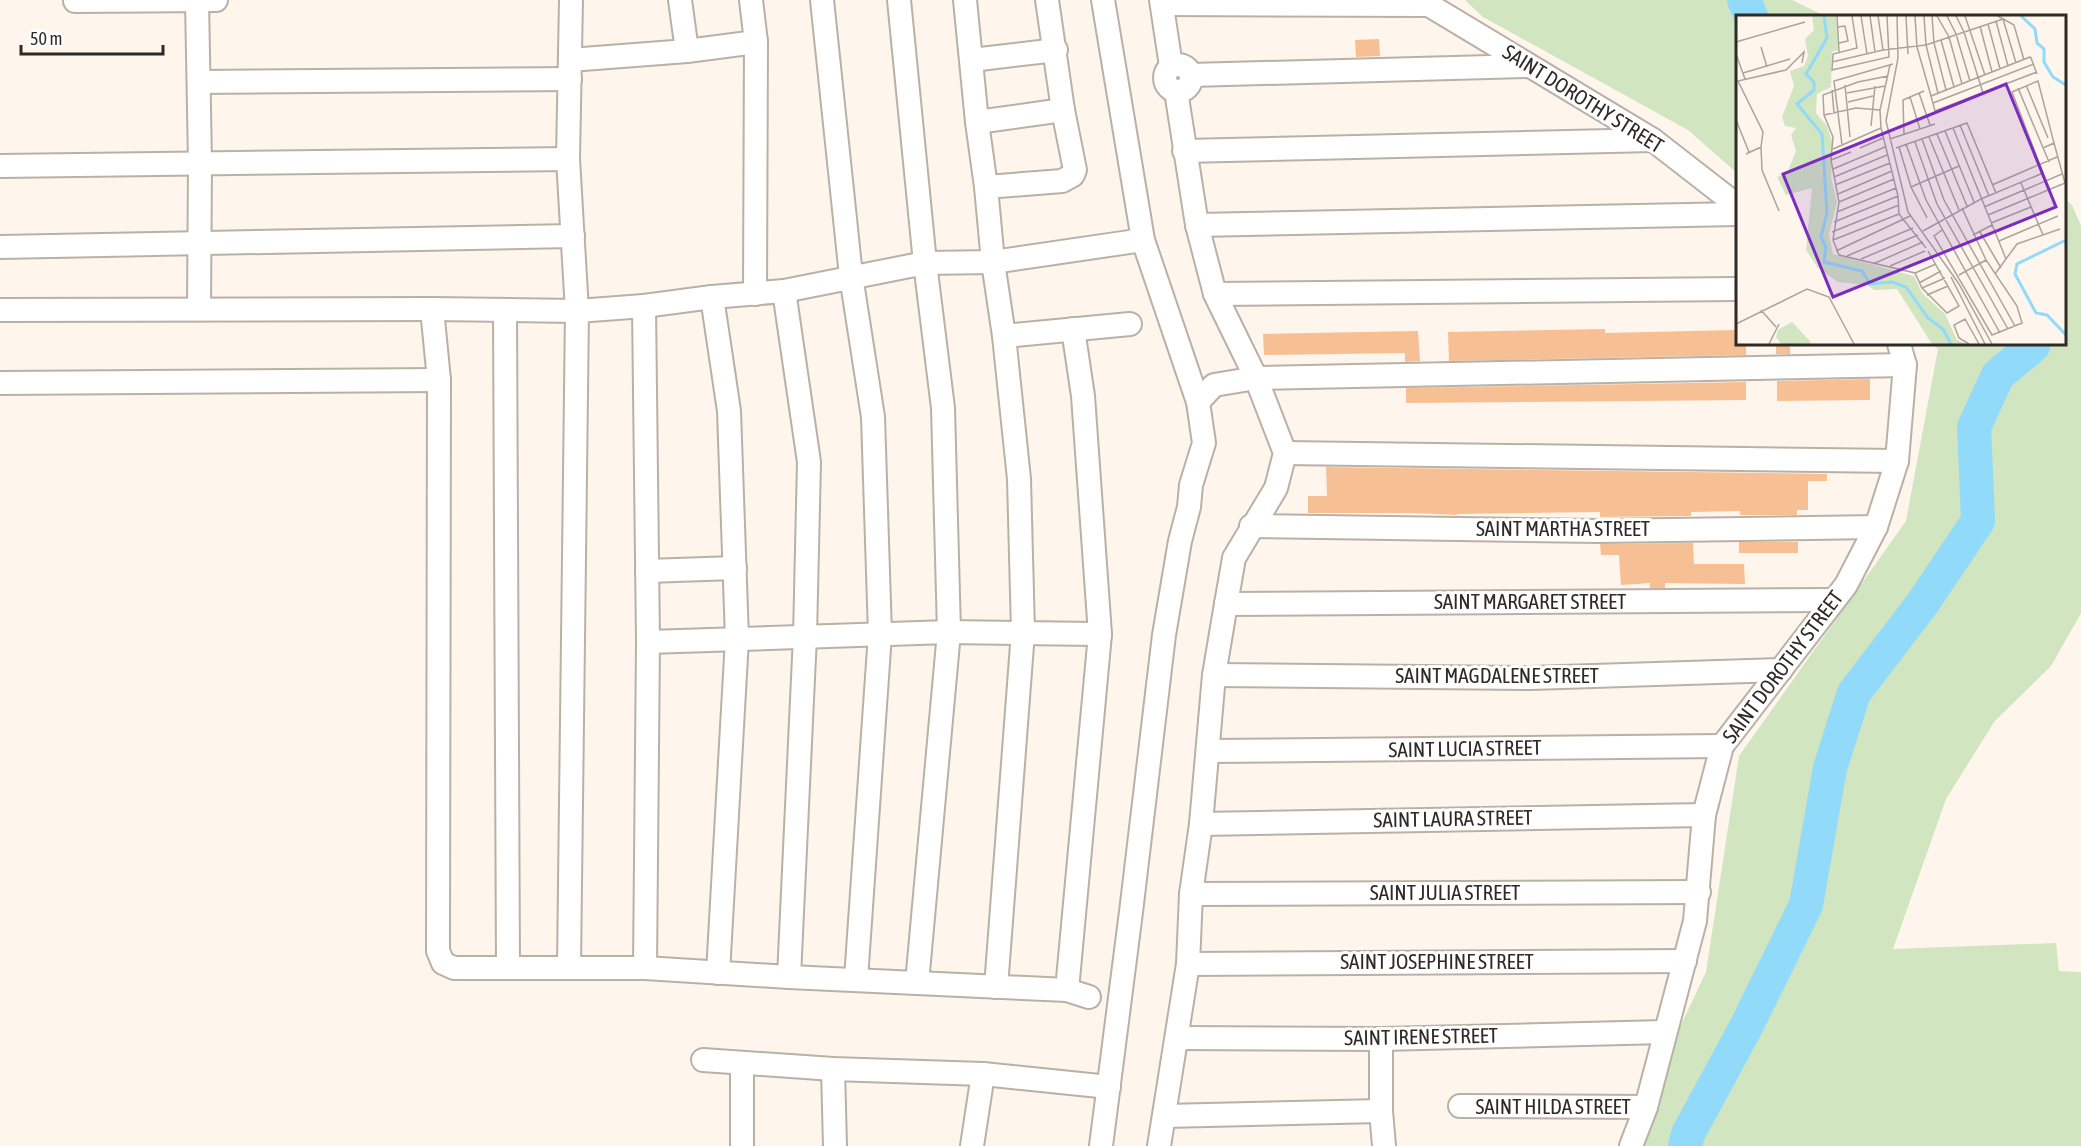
<svg xmlns="http://www.w3.org/2000/svg" width="2081" height="1146" font-family="'Asap Condensed',sans-serif">
	<rect width="100%" height="100%" fill="#fef5ec"/>
	<g fill="#d0e5c0">
		<path d="M1465,0H1792L1825,16H1738L1737,173L1688,130L1483,17Z"/>
		<path d="M2065,199L2072,205L2081,226V613L2051,666L1994,722L1946,799L1893,949L2056,943L2059,971L2081,972V1146H1624L1706,972L1739,756L1906,521L1938,349L1932,344H2064Z"/>
	</g>
	<g fill="none" stroke-linecap="round" stroke-linejoin="round">
		<g stroke="#91dafa" stroke-width="34">
			<path d="M1744,0L1751,16"/>
			<path d="M1685,1146L1688,1134L1747,1025L1806,905L1830,768L1854,693L1922,604L1978,521L1974,427L1998,375L2033,346V344"/>
		</g>
	</g>
	<g fill="#f6c094">
		<path d="M1379,39L1380,56L1356,57L1355,40Z"/>
		<path d="M1605,329V333L1737,330V344H1746V355L1449,361L1448,332Z"/>
		<path d="M1418,331L1420,361L1405,362V353L1264,355L1263,334Z"/>
		<rect x="1776" y="344" width="14" height="10"/>
		<path d="M1870,379V400L1777,401V381Z"/>
		<path d="M1746,382V400L1406,403V388Z"/>
		<path d="M1326,467L1827,474V481H1808V510H1797V515H1740V511L1691,512V516L1600,517V512L1457,514V515L1412,513H1308V496H1327Z"/>
		<rect x="1739" y="542" width="59" height="11"/>
		<path d="M1693,543L1694,564H1744L1745,584L1665,583V588H1650V583L1621,585L1619,555H1601L1600,544Z"/>
	</g>
	<g fill="none" stroke-linecap="round" stroke-linejoin="round">
		<g stroke="#bbb0a6" stroke-width="26">
			<g id="minor">
				<path d="M197,0L200,163L199,308"/>
				<path d="M680,0L687,51"/>
				<path d="M751,0L756,42L755,294"/>
				<path d="M822,0L851,276L873,417L880,634L856,979"/>
				<path d="M899,0L925,263L943,408L949,632L917,983"/>
				<path d="M965,0L977,122L986,187L993,262L1004,336L1019,479L1023,632L996,987"/>
				<path d="M1161,0L1171,66"/>
				<path d="M1424,0L1429,5L1653,140L1738,206"/>
				<path d="M75,1L216,0"/>
				<path d="M1162,4L1429,5"/>
				<path d="M570,60L687,51L756,42"/>
				<path d="M972,60L1056,50"/>
				<circle cx="1178" cy="78" r="13"/>
				<path d="M1191,75L1529,66"/>
				<path d="M199,82L570,79"/>
				<path d="M977,122L1063,110"/>
				<path d="M1184,151L1653,140"/>
				<path d="M0,166L568,159"/>
				<path d="M986,187L1062,181L1073,175L1075,170L1063,110L1047,0"/>
				<path d="M1197,225L1738,214"/>
				<path d="M0,247L573,236"/>
				<path d="M784,291L809,462L805,636L789,977"/>
				<path d="M1215,294L1738,289"/>
				<path d="M712,297L729,411L737,639L718,973"/>
				<path d="M644,306L648,642L645,968"/>
				<path d="M432,309L439,380L438,951L443,963L454,968H645L789,977L1067,990L1089,997"/>
				<path d="M0,310L432,309L577,311L644,306L712,297L784,291L925,263L993,262L1143,240"/>
				<path d="M505,310L508,968"/>
				<path d="M1004,336L1130,324"/>
				<path d="M0,383L439,380"/>
				<path d="M1198,402L1214,385L1256,378L1905,365"/>
				<path d="M1285,453L1897,461"/>
				<path d="M1251,526L1598,531L1876,527"/>
				<path d="M647,571L735,568"/>
				<path d="M1226,604L1834,600"/>
				<path d="M648,642L949,632L1100,634"/>
				<path d="M1214,675L1531,678L1781,670"/>
				<path d="M1208,751L1722,746"/>
				<path d="M1201,824L1704,815"/>
				<path d="M1191,894L1699,892"/>
				<path d="M1188,964L1685,961"/>
				<path d="M569,967L577,311L568,159L571,0"/>
				<path d="M1067,990L1100,634L1083,396L1073,329"/>
				<path d="M1177,1038L1381,1039L1665,1032"/>
				<path d="M1381,1039V1111L1384,1146"/>
				<path d="M703,1060L833,1069L983,1074L1109,1087"/>
				<path d="M833,1069L835,1146"/>
				<path d="M1460,1106L1646,1107"/>
				<path d="M1165,1116L1381,1111"/>
				<path d="M742,1146V1063"/>
				<path d="M972,1146L983,1074"/>
				<path d="M1101,1146L1131,912L1164,635L1180,541L1189,507L1191,485L1204,443L1198,402L1143,240L1103,0"/>
				<path d="M1159,1146L1188,964L1191,894L1201,824L1214,675L1226,604L1234,558L1276,488L1285,453L1256,378L1215,294L1197,225L1176,91"/>
				<path d="M1631,1146L1646,1107L1695,921L1704,815L1722,746L1846,585L1876,527L1897,461L1905,365L1899,344"/>
			</g>
		</g>
		<use href="#minor" stroke="#fff" stroke-width="22"/>
	</g>
	<g text-anchor="middle" stroke-width="6" stroke-linejoin="round" paint-order="stroke">
		<g font-size="21" fill="#2e2a26" stroke="#fff">
			<text transform="translate(1583 99) rotate(32)" y="7">SAINT DOROTHY STREET</text>
			<text x="1563" y="536">SAINT MARTHA STREET</text>
			<text x="1530" y="609">SAINT MARGARET STREET</text>
			<text transform="translate(1783 667) rotate(-53)" y="7">SAINT DOROTHY STREET</text>
			<text x="1497" y="683">SAINT MAGDALENE STREET</text>
			<text transform="translate(1465 749) rotate(-1)" y="7">SAINT LUCIA STREET</text>
			<text transform="translate(1453 819) rotate(-1)" y="7">SAINT LAURA STREET</text>
			<text x="1445" y="900">SAINT JULIA STREET</text>
			<text x="1437" y="969">SAINT JOSEPHINE STREET</text>
			<text transform="translate(1421 1037) rotate(-1)" y="7">SAINT IRENE STREET</text>
			<text x="1553" y="1114">SAINT HILDA STREET</text>
		</g>
	</g>
	<g transform="translate(1736 15)">
		<rect width="330" height="330" fill="#fef5ec"/>
		<path d="M76,1H100L102,35L96,37L95,72L81,79L80,98L91,111L97,129L95,162L101,187L93,219L97,239L178,261L186,278L209,299L221,325L230,329H196L161,274L138,275L131,270L102,267L82,253L70,235L76,173L50,180L41,162L51,158L60,136L55,120L60,113L49,111L46,102L58,71L54,56L68,51L72,41L69,24L78,15ZM56,307L74,326L75,329H45L40,322L42,315Z" fill="#d0e5c0"/>
		<path fill="none" stroke="#91dafa" stroke-width="3" d="M88,1L91,23L70,59L78,67V75L61,89L86,119L91,198L85,222L90,232L88,247L126,256L134,269L156,267L170,272L192,303L207,314L215,329M285,1L299,14L301,28L308,34V47L317,62L330,70M330,225L281,249L279,259L300,298L311,300L330,320"/>
		<path fill="none" stroke="#aba49d" stroke-width="1.5" d="M101,1L103,37M116,1L121,33L97,39L96,55L153,42L151,1M125,1L131,39M134,1L139,37M142,1L147,35M161,1L162,43L150,106L172,197L223,269L256,329M170,1L172,39M179,1L181,32L195,81M188,1L190,30L202,78M196,1L198,28L210,75M201,1L213,22L226,69M211,1L220,19L234,66M220,1L228,17L247,78M229,1L249,60M262,1L278,10L288,45M260,6L272,51M252,9L264,54M244,11L256,57M102,12L109,11L112,26L103,28M205,25L218,72M0,27L69,7M25,32L31,52M0,39L9,64M96,47L147,35L190,30L267,4L280,48M154,50L144,95L145,113L162,181L163,199L190,233M301,57L199,96L195,81L294,42L295,43L301,59M7,58L54,44M152,61L122,67L87,80L88,100L97,122L95,145L103,187L97,225L103,240L179,258L186,273L211,298L223,291L192,236M109,70L114,122M290,70L312,123M282,73L313,147M96,75L98,98M111,78L149,71M183,78L194,110M174,82L184,114M112,87L137,81M197,88L298,49M88,100L120,93L144,95M0,105L13,137M224,110L253,181M135,111L139,71M217,113L270,244M209,116L238,187M201,119L231,191M168,120L167,85L188,76M193,122L223,195M154,124L199,109M186,124L208,185L279,311M179,127L201,189L272,314M170,129L190,185L264,318M106,130L98,66L157,49M25,132L27,117L2,66L50,55L68,37L66,48M163,132L175,172L191,203M124,133L147,123M160,133L231,108L260,178M97,134L145,113M10,139L25,132L26,155L43,196M95,145L115,137M97,154L149,132M98,162L151,140M285,168L307,220M99,170L154,148M256,170L321,142M175,172L223,151M102,179L156,156M103,187L158,164M248,192L326,159M101,197L160,173M252,200L329,168L318,128M98,207L162,181M255,208L295,192M206,215L198,221L256,320L286,308L281,291L250,245L226,193M187,216L245,184L307,158L276,77L302,66L318,128L307,133M96,217L163,190M244,217L265,253M259,217L312,195M237,220L256,210M97,225L163,199M263,226L322,201M100,236L174,201M111,241L177,213M125,244L182,220M137,249L187,227M154,251L189,236M167,253L195,242M179,258L200,249M259,259L281,229L324,214M223,260L250,245M215,262L249,329M183,268L205,256M186,273L209,263M191,280L212,271M25,295L40,312M0,309L71,274L93,282L118,329M33,329L43,309M233,329L223,323L218,310L229,304L243,329"/>
		<path fill="#7b2cbf" fill-opacity="0.15" stroke="#7b2cbf" stroke-width="3" d="M270,69L320,192L97,282L47,159Z"/>
		<rect width="330" height="330" fill="none" stroke="#2e2a26" stroke-width="3"/>
	</g>
	<path d="M21 45v9h142v-9" fill="none" stroke="#2e2a26" stroke-width="3"/>
	<text x="30" y="45" font-size="18" fill="#2e2a26" stroke="#ffffff" stroke-width="4.5" paint-order="stroke">50 m</text>
</svg>
